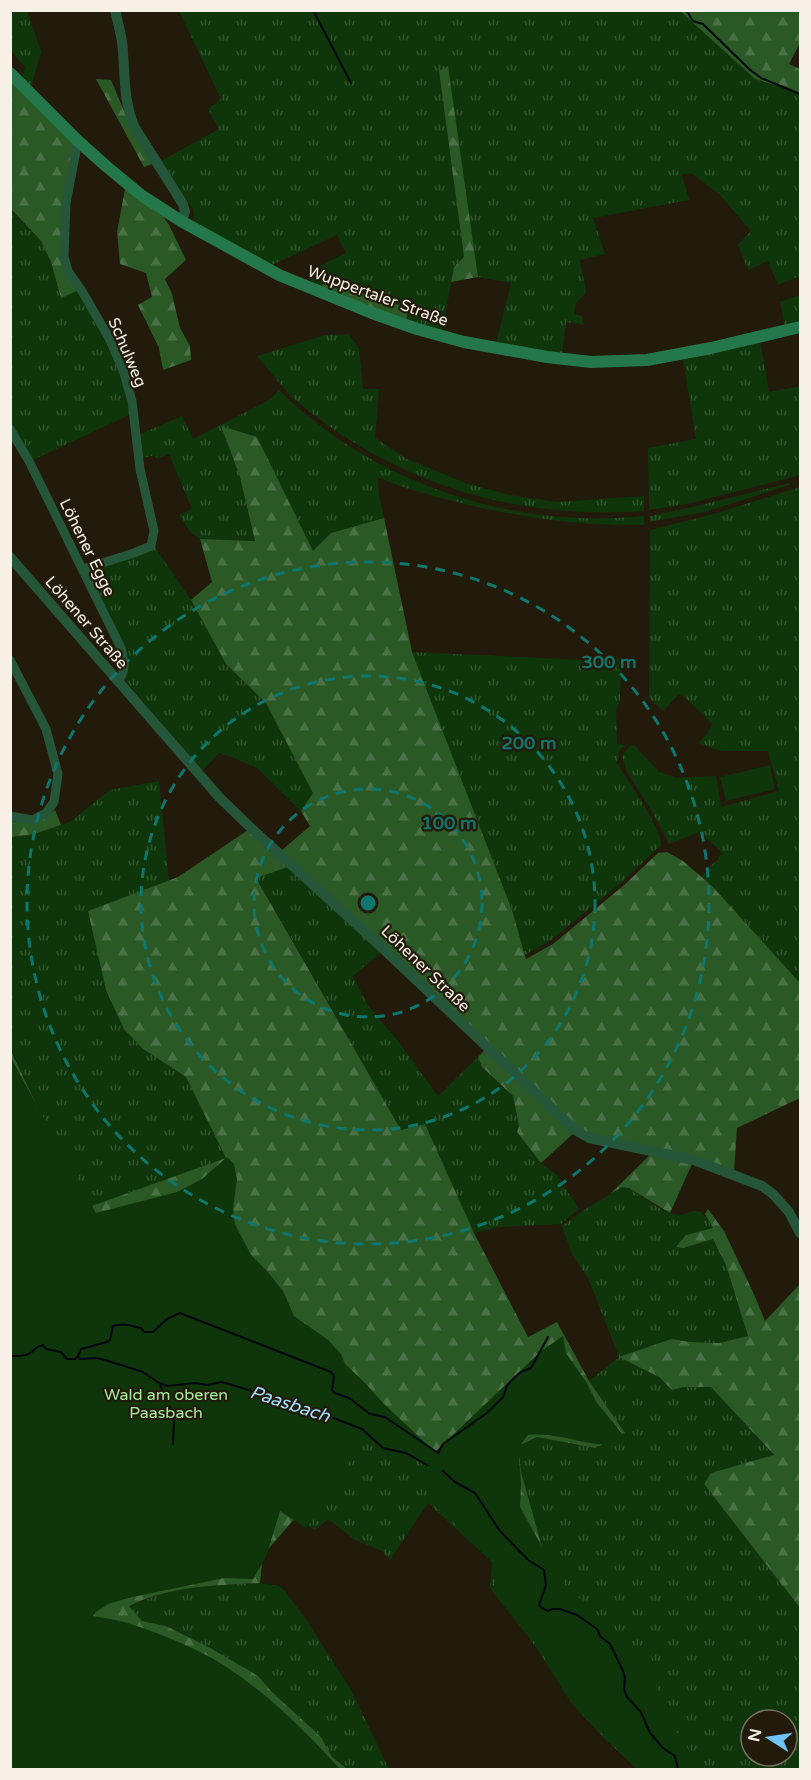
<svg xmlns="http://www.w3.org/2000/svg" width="811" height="1780" font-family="'Varela Round',sans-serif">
	<defs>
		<pattern id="grass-tufts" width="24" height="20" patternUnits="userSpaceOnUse" patternTransform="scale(1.5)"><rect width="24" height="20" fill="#0e360a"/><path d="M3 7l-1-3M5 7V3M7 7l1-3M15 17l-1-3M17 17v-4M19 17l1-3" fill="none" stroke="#32532e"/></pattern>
		<pattern id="forest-firs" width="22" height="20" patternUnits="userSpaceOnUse" patternTransform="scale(1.5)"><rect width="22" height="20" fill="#2a5925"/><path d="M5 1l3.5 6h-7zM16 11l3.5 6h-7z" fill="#4a7145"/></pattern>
	</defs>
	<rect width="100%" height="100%" fill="#221a0b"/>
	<g fill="url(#grass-tufts)" fill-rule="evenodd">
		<path d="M10,11H27L41,51L31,88L22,79L25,67L11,51Z"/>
		<path d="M179,11H680L755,79L800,93V276L778,285L768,261L748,270L738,245L751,231L719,194L691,173L682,175L689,200L593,218L605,254L580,260L586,293L576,303L574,314L582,316L584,325L566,322L562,354L496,343L511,283L478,277L447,67L439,71L464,257L454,267L442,332L406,320L390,300L324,283L320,289L310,285L316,268L346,253L337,235L274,264L271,267L194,222L193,209L161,161L219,129L208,109L221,99Z"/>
		<path d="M10,209L41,241L51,262L61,297L79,290L121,371L131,414L31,461L11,424Z"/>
		<path d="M800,295V323L785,326L780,302Z"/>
		<path d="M348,334L359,348L363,389H379L375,438L407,459L465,483L510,495L557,502L644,496V511C517,520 399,485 300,404C284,391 271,372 257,356L325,335Z"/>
		<path d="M760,340L769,392L800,386V475L687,504L649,510L648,448L696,439L683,359Z"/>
		<path d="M278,389C372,483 512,530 644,516V525C581,526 523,518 461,503C433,496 405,489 378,477L379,496L384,518L331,533L313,552L257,438L221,426L240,477L255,541L200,539L191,533L179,515L192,509L169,454L157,459L155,455L140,459L138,435L182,416L193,439L267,401L276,394Z"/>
		<path d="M789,483V485L705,512L649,522L650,516L697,506Z"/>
		<path d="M800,487V983L712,886L701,877L723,853L699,832L669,844L654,815L626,770L622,755L631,745L635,746L659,772L677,778L716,776L721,807L779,791L768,751H722L698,743L707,734L712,724L688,700L679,694L663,711L649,698L650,530L714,514Z"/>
		<path d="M154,546L191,600L227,665L266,703L314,793L301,811L257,768L234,758L219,753L202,771L125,680L126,673L86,570Z"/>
		<path d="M412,652L583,660L621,658L620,701L616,710L617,744L625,745L619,751L617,763C627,780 662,828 661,845L622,882L550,941L525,955L512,910Z"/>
		<path d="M159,781L169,881L88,912L143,1049L186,1077L227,1158L86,1209L11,1049L10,837L34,834L70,822L110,790Z"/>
		<path d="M288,867L382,952L353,976L367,1004L398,1041L438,1096L478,1057L482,1068L513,1096L519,1126L517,1132L541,1163L557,1175L579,1209L561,1224L499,1227L474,1233L425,1124L401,1130L256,877Z"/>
		<path d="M622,1187L629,1188C641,1196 657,1208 670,1213C694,1221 693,1195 713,1228L686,1235L683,1248L713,1239L726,1265L749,1336L719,1343L690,1342L671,1339L620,1357L659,1377L672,1390L684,1387L711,1386L774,1456L711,1473L704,1484L800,1608V1769H637L605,1739L572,1704L536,1647L490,1588L492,1562L428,1503L390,1560L382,1551L355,1540L328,1519L315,1530L296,1517L86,1348L521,1472L518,1446L537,1437L595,1448L625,1433L589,1381L619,1357L588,1278L572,1254L562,1226L584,1210ZM751,1720H787V1756H751Z"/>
		<path d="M260,1583L279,1586L284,1590L305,1618L351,1690L389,1769H347L332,1757L321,1737L272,1692L258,1676L166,1626L142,1621L129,1606L172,1590L205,1586Z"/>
	</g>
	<g fill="url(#forest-firs)">
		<path d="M680,11H800V43L789,64L800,69V93L755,79Z"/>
		<path d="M448,66L478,277L451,282L454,267L464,257L439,71Z"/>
		<path d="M10,78L75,146L62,258L79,290L61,298L51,262L41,241L11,209Z"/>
		<path d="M96,79L111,80L127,118L155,163L144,167Z"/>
		<path d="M125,189L161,213L169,225L186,260L165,279L172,294L180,328L190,346L191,360L163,370L159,348L138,305L152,297L146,273L120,264L117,232Z"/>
		<path d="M324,282L390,300L408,311L406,320L320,289Z"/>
		<path d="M221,426L257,437L313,551L331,533L384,518L412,652L512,910L526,959L553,944L623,886L658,853L667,852L683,861L712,886L800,983V1098L737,1128L734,1172L592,1136L577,1128L282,850L310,826L301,811L313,793L266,703L226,664L191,600L212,582L200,539L255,541L240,477Z"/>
		<path d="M55,810L61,825L34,834L11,837V821C35,824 35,825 55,810Z"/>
		<path d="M248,830L288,867L256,878L401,1130L425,1124L474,1233L528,1337L557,1322L589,1381L625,1433L595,1448L537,1437L518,1446L521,1472L547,1565L455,1482L325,1370L296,1517L263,1555L260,1583C215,1585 170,1586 129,1606L142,1621L166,1626L212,1649L258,1676L272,1692L321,1737L332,1757L347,1769H11L10,1049L86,1208L226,1158L186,1077L143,1049L124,1029L106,990L88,911L178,877Z"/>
		<path d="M485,1050L574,1133L541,1163L517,1132L519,1126L513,1096L482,1067L478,1057Z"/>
		<path d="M652,1153L692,1164L670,1213L629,1188L622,1187L610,1194Z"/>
		<path d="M708,1209L724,1231L753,1292L765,1321L800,1284V1608L704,1484L711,1473L774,1455L711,1387H684L672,1390L659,1377L619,1357L671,1339L690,1342L719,1343L748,1336L726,1265L713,1239L683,1248L676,1247L686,1235L713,1228L705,1214Z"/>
	</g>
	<g fill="#0e360a">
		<path d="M770,765L775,789L726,801L720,777Z"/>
		<path d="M11,1058L96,1213L177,1192L202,1179L227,1157L234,1164L237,1179L233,1209L235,1224L251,1255L266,1270L283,1291L294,1316L328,1340L341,1354L345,1364L365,1383L385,1405L435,1452L540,1352L563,1336L566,1353L586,1382L597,1403L624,1436L611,1445C582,1445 558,1432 528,1435L521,1444L519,1458L521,1483L520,1507L551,1563L569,1591L582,1600L589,1611L603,1627L625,1640L631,1646L633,1652L651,1655C653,1667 654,1680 658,1692C665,1718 687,1749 704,1769H637L577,1709L562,1689L541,1650L499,1598L494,1590L496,1570L492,1562L460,1528L428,1500L433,1466L422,1464L405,1453L381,1447L363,1431C350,1465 331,1500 306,1528L280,1511L266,1557L253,1579L224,1578L128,1598L108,1604L96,1612L93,1616C103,1618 113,1619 124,1622C157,1632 200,1649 228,1668C270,1696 306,1732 340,1769H11Z"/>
	</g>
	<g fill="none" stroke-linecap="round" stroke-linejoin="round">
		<g stroke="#00060f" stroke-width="2">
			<path d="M313,10L351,83"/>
			<path d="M686,10L693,21L703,24L749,69L761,78L800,94"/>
			<path d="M10,1356C17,1356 25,1357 30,1353C36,1349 36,1346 43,1345L46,1349L61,1352L67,1359H75L78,1356L80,1359L95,1358L102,1359L143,1372L159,1383L168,1386L195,1383L207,1385L222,1382L305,1407L362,1429L383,1448L406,1453L427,1465"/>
			<path d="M78,1356L81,1349L107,1342L110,1340L113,1326C124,1323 131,1326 141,1328L144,1332H153L167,1319L180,1313L331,1372L334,1376L332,1390L335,1393L349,1398L370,1414L385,1417L438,1453L443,1444L487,1413L503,1397L507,1386L512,1380L521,1372L531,1368L548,1337"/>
			<path d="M160,1385L168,1401"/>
			<path d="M170,1407L174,1420L173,1444"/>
			<path d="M443,1471L455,1482L475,1493L500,1531L528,1560L544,1570L546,1585L539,1605L542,1608L548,1611L552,1609H560L577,1615L597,1629L600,1636L610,1644L623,1671L625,1678L624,1689L627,1697L641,1712L650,1733L663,1748L675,1756L678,1770"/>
		</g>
		<g stroke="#26563a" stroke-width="9">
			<path d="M78,141L66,203L64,257L68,271L82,291L109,338L123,370L132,401L140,469L154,531L151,546L134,553L83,569"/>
			<path d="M10,429L30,463L121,648C124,661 127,670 118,681"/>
			<path d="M10,660L46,729L58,774L54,802L46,813L33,820L10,816"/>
		</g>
		<g stroke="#26563a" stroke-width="10">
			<path d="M115,10C118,24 123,39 123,53C125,79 124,104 135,128L183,204L185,212L181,221"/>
			<path d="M10,557L219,797L252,829L376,942L575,1130L589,1138L694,1160L762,1186L773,1194L789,1212L800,1233"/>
		</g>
		<path stroke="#23774a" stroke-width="12" d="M10,73L78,141L106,166L141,195L181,221L279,275L372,313L417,329L464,342L547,357L591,362L647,360L711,348L800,327"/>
	</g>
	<g fill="none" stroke="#0f766e" stroke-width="3" stroke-dasharray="10 8">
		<circle cx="368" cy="903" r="114"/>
		<circle cx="368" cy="903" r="227"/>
		<circle cx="368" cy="903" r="341"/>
	</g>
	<g text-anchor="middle" stroke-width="4.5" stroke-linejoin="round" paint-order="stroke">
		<g font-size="16" fill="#f6f0e6" stroke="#221a0b">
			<text transform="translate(378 295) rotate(20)" y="6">Wuppertaler Straße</text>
			<text transform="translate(128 352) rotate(67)" y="6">Schulweg</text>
			<text transform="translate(88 547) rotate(64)" y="6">Löhener Egge</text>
			<text transform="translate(87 622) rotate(49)" y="6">Löhener Straße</text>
			<text transform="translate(426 968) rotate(44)" y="6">Löhener Straße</text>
		</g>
		<g font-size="16" fill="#a6eb9d" stroke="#221a0b">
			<text x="166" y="1400">Wald am oberen<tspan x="166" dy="18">Paasbach</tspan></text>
		</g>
		<g font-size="18" font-style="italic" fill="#a1dffe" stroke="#221a0b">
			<text transform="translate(290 1404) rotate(18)" y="6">Paasbach</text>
		</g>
	</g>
	<circle cx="368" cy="903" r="9" fill="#0f766e" stroke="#221a0b" stroke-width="3"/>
	<g font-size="18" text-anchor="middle" font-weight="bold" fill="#0f766e" stroke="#221a0b" stroke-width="4.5" stroke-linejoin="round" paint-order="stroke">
		<text x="609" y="668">300 m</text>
		<text x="529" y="749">200 m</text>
		<text x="449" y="829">100 m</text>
	</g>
	<rect width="811" height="1780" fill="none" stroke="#f6f0e6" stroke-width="24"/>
	<g transform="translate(769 1738) rotate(282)"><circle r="28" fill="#221a0b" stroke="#777063" stroke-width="1.5"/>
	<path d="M0-4.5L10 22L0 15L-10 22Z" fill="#6fc2f4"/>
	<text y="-9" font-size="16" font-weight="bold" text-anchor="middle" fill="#f6f0e6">N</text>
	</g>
</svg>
